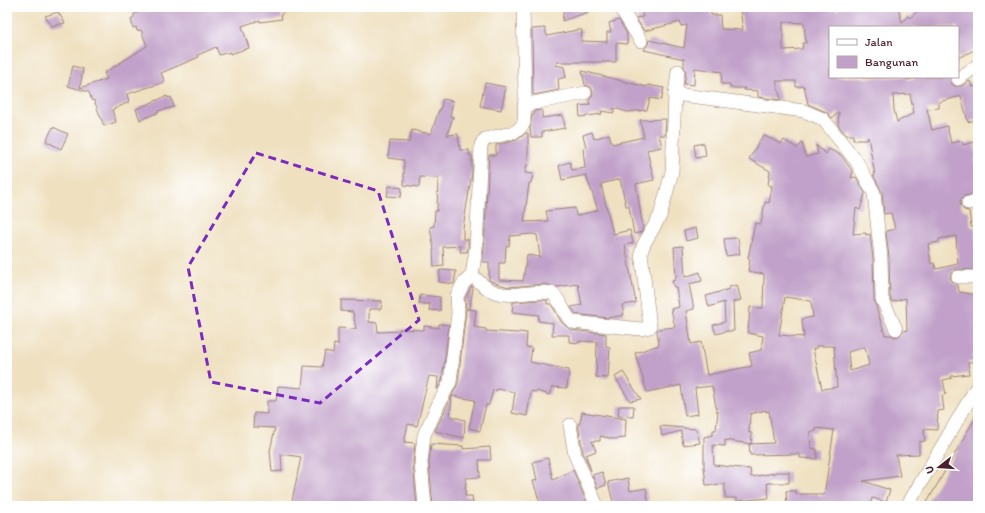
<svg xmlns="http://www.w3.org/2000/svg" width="985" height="513" font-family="Itim,sans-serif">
	<rect width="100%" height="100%" fill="#fff"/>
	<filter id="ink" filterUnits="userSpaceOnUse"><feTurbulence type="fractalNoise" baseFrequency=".025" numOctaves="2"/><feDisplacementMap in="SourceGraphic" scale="8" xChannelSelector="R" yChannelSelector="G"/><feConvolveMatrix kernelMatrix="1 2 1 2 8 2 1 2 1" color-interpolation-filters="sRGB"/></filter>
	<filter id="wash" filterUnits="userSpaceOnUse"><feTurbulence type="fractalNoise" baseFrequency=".012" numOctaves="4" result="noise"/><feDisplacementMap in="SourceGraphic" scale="16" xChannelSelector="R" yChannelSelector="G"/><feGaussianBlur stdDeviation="0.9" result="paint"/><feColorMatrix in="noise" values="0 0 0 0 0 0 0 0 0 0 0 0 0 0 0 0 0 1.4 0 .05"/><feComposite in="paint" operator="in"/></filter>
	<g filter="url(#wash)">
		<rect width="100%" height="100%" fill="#efe0c0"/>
		<g id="blocks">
			<g fill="#c1a1c9" fill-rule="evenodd">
				<path d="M155,7H289L281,14L282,19L260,22V20L242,26L249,48L230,54V52L219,55L216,47L198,55L199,57L161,73L165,82L127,94L129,102L112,110L116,122L104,126L94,100L92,101L89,92L68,86L73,66L83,69L80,88L107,79L104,73L147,46L141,30L137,31L136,27L133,28L131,19L134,17V14Z"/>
				<path d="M640,7H711V15H720L721,29L743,30L740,9L754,7H813L839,10V7H898L902,22L908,16L910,18L922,7H978V48L958,58V27H830V77H863L862,78L907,77V80L921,77H950L951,83L955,86H962L970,81L972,87L978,86V119L968,122L961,96L939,102V108L927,109L932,130L947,126L951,143L962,141L963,145L974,142L977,159L974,160L978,175V194L964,196L961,199L960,203L961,207L964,210L969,211L971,227H975L978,269L954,270L951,273L950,277L951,281L958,285L959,292L978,295V334L977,333L976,355H973V362H968L969,374L951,376L952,378L943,380L946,394L942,395L944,410L938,411L937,430L924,429L925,441L919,442V454L896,455L900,476L863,481L890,490L886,502L872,498L870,506H787L786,491H796V494H819V495H824L834,430L816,428V431L810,432L811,448L817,449V459L800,458V454L750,455L749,444L774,443L769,411L766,412V410L750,414L749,433H752L751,444L725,440V446L713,445L714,465L750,469L751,477L775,473V472H789V483H767L769,498L737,501V498H725V484L706,485L704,467V437L713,435V430H716L718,411L717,412L712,386L695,388L698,414L685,416L681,385L647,392L635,353L659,345L657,331L658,329L675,327L671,309L679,307L676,287H674L672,281L675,280L676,277L674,247L683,246L685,277L700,272L702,281L689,284L694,309L686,311L691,344L701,342L707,375L752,366L749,353L761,350L763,336L748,333L750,307L763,308L764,274L748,271L750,259L748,258L755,223L761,224L765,202L769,203L772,186L768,185L770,171L749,159L763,135L781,144L784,140L797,148L802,143L806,157L818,154L816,145L826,154L829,149L841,155L853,172L851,178L856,177L865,193L860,210L856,208L853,234L866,233V235L870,234L873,259L874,300L885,335H891L895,337L899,336L903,331L907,330L906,298L892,302L890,297L889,258L886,231L895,229L891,213L884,214L882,192L873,175H875L868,137L866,140H853V135H846L838,125L839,112L832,118L826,112L808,104L804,86L796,87V81H776L781,100L758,97V91L744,90L745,88H730V84H721L722,72L695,68L694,85L684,84L686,72L684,66V59L644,50L648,44L649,40L684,48L687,25L681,26L680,22L644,31L636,18L643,17ZM783,22L804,23L806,43H803L802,49L783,50ZM910,94L914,113L897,122L894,110L893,95ZM956,236L958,264L936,269L934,263L931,264L928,244L939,242V239ZM785,297L811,301L813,317L802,319L804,337L779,335ZM816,346H834L837,387L822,389L813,349L816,348ZM865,347L869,365L850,371L848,352Z"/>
				<path d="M564,8L588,12L562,21Z"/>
				<path d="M58,12L65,23L52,26L45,16Z"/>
				<path d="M619,20L627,34L626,35H627V44L616,43V62H557L556,65L564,67L566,77L558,79L559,90L533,95L532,29L545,28L547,36L577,30H582L581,41L607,42V32H611L609,23Z"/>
				<path d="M582,71L647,87L648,85L664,88L661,100L650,98L647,110L627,112L614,108V113L601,111L602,114L580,117L579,106L590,105L589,100L592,96L593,92L591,87L585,85Z"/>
				<path d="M485,83L506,87L501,110L480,106Z"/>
				<path d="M167,96L168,98L171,97L174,107L158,111L159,112L140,120L136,109Z"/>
				<path d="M443,99L453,101L450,116L453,117L447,135L458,134L460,150H469V155H472V173L463,228V239H468V248L467,252H460L461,246L443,247L444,266L434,267L433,250H434L430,227L434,226L435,211H437L438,178L420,177L419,187L404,185V160L388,158L390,141L409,142L412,130L431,134L439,110L440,111Z"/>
				<path d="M542,110V118L563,115L565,128L542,132V137H531L530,128L532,115H534V111Z"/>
				<path d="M666,119L665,135H659L662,147L647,150L654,180L636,184L643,229L642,232L634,234L629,206H626L620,179L601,184L613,234L630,230L633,243L625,245L636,303L622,305L624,315L608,318L576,314L571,307L582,305L578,284L557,287L545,284L509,287L498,284L489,280V262H482L484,249L489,155H496V145L517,140L526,133H528V160L525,173L533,174L531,183H529L524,222L548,221L546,211L575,208L576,216L598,210L586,175L562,180L559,165L570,162L572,170L585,168L583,148L586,147L583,135L592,132L594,139L609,134L612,144L644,137L640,120ZM532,234L537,235L540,257L527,255L523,281L499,280V263H505L506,246H509L510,236Z"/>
				<path d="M53,127L68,134L61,149L46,141Z"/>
				<path d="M704,143L706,156L696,158L694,145Z"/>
				<path d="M389,186L402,188L401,197L387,196Z"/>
				<path d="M696,228L698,238L686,241L684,231Z"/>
				<path d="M738,238L740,254L726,256L724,239Z"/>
				<path d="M440,270L456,271L454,284L439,282Z"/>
				<path d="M737,285L741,300L733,302L734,331H727L716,334L713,325L725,322L724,302L709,307L706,296L729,289V287Z"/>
				<path d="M472,286L473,288L470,308H466L465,298Z"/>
				<path d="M420,295L440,297V311L429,310L430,304H419Z"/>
				<path d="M341,300L382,301L381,309H369V322L377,323L378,332L400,331L399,329L424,330V326L439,328V324L449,325L442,380L437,390L438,377L429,376L417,426L408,424L404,442L415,443L413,464L417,506H291L301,457L281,454L282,471L272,472L270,451L275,428L253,427L254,413L267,414V401H276L278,386L302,388L304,366L322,367L325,351L333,353L334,344L338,345V328L356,329L353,312L341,311Z"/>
				<path d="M538,300H547V304H551L562,323L571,330L606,334V346L610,347L608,378L596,377L597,342L579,341V343L569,342V335H552L553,323L538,321L539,315L512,312L513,302Z"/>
				<path d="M466,309L476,310L474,327L486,329V331L518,333L519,332L527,333L526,347L532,348L530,362L569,370L567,388L552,387L549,395L537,391L536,392L531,391L527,416L512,413L515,392L497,389L496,391L493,390L489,405H486L480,431L469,428L475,400L452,396L450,416L465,420L464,438L435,431L458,383Z"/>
				<path d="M623,372L641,399L630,401L615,377Z"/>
				<path d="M619,406H634L633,417L618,416Z"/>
				<path d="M582,412L626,419L625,438L614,439L600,436V441H592L596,451L586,455L591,471L583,453L578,424L580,423Z"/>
				<path d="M978,413V506H925Z"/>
				<path d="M660,426L696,429L700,443L683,445L681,431L662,436Z"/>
				<path d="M431,444L463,446V449L490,447L491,460H479L480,477L466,478L465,496H472L473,504L433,506L429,463Z"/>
				<path d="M548,458L553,480L573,470L588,506H541L533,481L537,480L533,462Z"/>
				<path d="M602,472L606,485L598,488L592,475Z"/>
				<path d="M628,478L630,491L646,488L649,506H614L608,482Z"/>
			</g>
		</g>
	</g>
	<g filter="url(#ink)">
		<use href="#blocks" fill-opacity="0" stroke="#9c8076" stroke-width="1"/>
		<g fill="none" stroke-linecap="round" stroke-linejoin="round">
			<g stroke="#9c8076" stroke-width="14">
				<g id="minor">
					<path d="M620,7L641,41"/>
					<path d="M958,79L978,65"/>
					<path d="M675,94L804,111L823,119L857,162L874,193L881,258L882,299L896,329"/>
					<path d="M524,105L585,93"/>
					<path d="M968,203L978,202"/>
					<path d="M472,275C479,282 486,289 495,292C513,299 533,289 552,293C561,300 563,313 572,322L641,329L650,327L641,253L644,244L660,216L672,172L675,94L678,71"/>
					<path d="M958,277H978"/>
					<path d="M570,425L575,455L597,506"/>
					<path d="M425,506L421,463L424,435L439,403L450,382L458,313L457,296L463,284L472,275L476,249L481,145L485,139L515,132L519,129L524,123L525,96L523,7"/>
					<path d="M907,506L978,385"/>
				</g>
			</g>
			<use href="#minor" stroke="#fff" stroke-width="13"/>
		</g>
	</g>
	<path fill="none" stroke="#7b2cbf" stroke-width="3" stroke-dasharray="8 5" stroke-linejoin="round" d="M256,153L378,191L419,320L320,403L211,382L188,267Z"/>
	<rect width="985" height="513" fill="none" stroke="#fff" stroke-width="24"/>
	<rect x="829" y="26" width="130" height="52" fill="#ffffff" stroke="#b7a5aa"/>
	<rect x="837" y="39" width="20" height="6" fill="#ffffff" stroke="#b7a5aa"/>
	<text x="865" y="46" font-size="12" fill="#4a1f2b">Jalan</text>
	<rect x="837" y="56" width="20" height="12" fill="#c1a1c9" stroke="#b7a5aa"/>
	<text x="865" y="66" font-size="12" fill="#4a1f2b">Bangunan</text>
	<g transform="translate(939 467) rotate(253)" stroke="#ffffff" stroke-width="3" paint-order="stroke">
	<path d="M0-3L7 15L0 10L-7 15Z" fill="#4a1f2b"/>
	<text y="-6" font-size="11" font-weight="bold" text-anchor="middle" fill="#4a1f2b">U</text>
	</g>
</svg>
